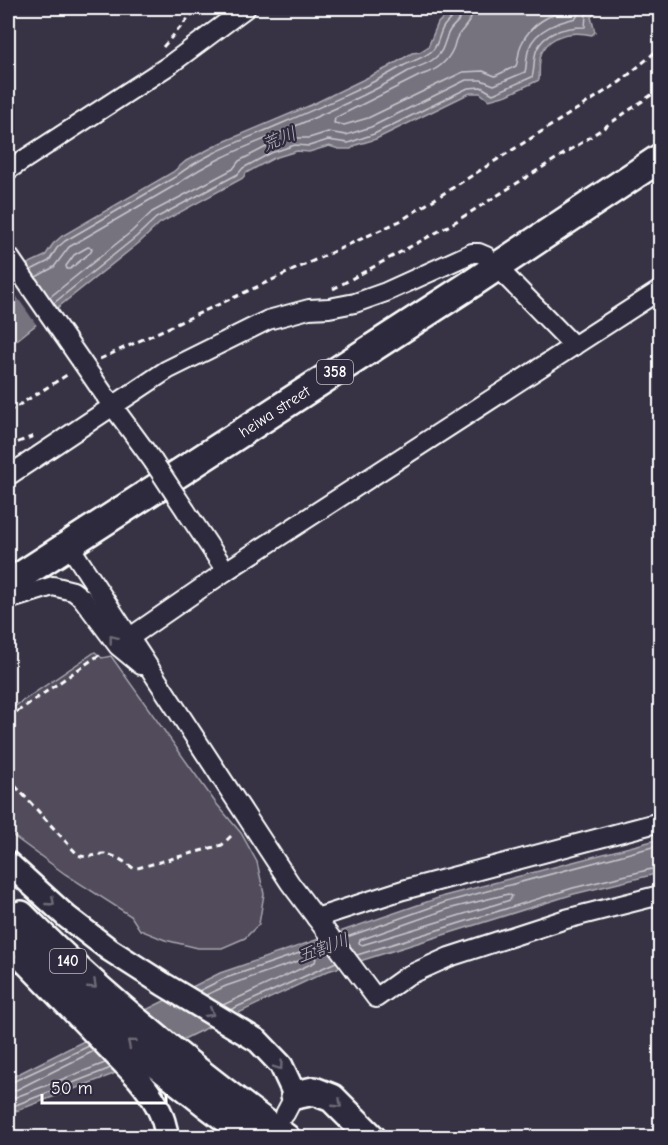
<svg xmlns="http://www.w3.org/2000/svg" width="668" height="1145" font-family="'Comic Neue','Klee One',sans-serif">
	<rect width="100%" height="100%" fill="#373345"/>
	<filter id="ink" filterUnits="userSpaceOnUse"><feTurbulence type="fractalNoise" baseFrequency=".0167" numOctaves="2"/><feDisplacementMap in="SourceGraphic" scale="12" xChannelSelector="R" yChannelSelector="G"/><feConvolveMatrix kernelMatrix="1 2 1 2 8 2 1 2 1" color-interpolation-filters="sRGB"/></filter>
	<g filter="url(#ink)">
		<path fill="#514c5c" stroke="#a8a6ae" stroke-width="1.5" d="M95,652L102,658L111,656L215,802L241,833L257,862L264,894L259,924L245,938L222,948H198L165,940L140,930L131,916L65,874L8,832V711Z"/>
		<g fill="#76737f" stroke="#adabb2" stroke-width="1.5">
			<path d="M453,8H602L591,17L595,32L592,35C574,31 552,33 542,52C538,60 540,72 539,80L507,95L489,100L480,93H470L376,139L356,145L351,149H339L329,146L309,152L297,151L274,158L246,173L243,178L160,223L140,242L8,347V273L45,256L53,244L62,236L173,172L186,161L221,143L311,105L387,68L412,53L420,52L428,47L438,23Z"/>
			<path d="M660,839V873L574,894L328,971L196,1033L111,1075L8,1114V1079L220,973L444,896Z"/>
		</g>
		<path fill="#373345" d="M8,269L58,312L38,327L8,284Z"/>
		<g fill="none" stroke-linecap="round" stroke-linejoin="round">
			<g stroke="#c8c7cc" stroke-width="1.5">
				<path d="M473,8C473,21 465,25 458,36C455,39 455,45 453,49C447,63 435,71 421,75L335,118L334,123L344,125L368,118L463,72L483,71L495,76L516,66C519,59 518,50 522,43C530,25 550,13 569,11L571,8"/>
				<path d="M88,247L92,248L91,252L70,269H67L66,266L74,255Z"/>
				<path d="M31,270L49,261L57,248L65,241L175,177C203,155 236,143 269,129C313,110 359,91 401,67C411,61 425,58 433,50C439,43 439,33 444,26C449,19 456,16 457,8"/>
				<path d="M36,277L54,267L69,247L179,183C209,161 243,148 277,134C321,115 366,96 407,72C416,67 427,65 435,58C445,51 444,39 450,30C456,22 464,18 464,8"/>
				<path d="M50,297L131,232L152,212L233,169L239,161L268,146L292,138H309L328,132L346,135L371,127L466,80H481L494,85L525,72C527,65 526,56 529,48C536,29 559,22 576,18L582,8"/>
				<path d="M54,303L136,237L156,218L238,174L243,168L271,153L295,145L309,146L328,140L348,143L374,134L468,88L481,87L493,94L532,77C535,69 533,58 537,49C546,31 567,27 585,27L586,15L593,8"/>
				<path d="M508,894L512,896L510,900L362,945L359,943L360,940L448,909Z"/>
				<path d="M344,938L446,902L660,845"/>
				<path d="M357,955L573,888L660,867"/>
				<path d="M199,991L223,979L323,945"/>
				<path d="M206,995L226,986L313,956L316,958L315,962L223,1005"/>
				<path d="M230,1010L336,962"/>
				<path d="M8,1084L89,1046"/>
				<path d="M8,1092L16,1090L94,1051"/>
				<path d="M8,1100L105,1063"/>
				<path d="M8,1108L111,1068"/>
			</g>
			<g stroke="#fff" stroke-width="22">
				<g id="minor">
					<path d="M8,170L168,66L246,8"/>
					<path d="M106,397L153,461"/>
					<path d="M8,476L167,370L268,320L309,309L329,308L355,303L386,292L472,253H479L486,256L574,346"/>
					<path d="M186,511L226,571"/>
					<path d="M69,545L290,883L376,998L407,976L449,957L566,919L660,895"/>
					<path d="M8,600L53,586L73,591L82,598L118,646L141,665"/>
					<path d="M129,638L226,571L660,290"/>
					<path d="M316,918L403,890L660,822"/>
					<path d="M285,1114L295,1095"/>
				</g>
			</g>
			<g stroke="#fff" stroke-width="27">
				<g id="major">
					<path d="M8,863L67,917L110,950L163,984L258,1041L281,1065L295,1095"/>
					<path d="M25,962L137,1077C153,1096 164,1113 167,1138"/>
				</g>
			</g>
			<g stroke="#fff" stroke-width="32">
				<g id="highway">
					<path d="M8,584L474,282L660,158"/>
					<path d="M21,915C103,998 191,1069 286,1138"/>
					<path d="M8,929C84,1005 165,1074 252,1138"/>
					<path d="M295,1095L314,1091L332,1098L372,1138"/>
				</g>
			</g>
			<g stroke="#fff" stroke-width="3" stroke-dasharray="6 4.5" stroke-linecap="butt">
				<path d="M163,47L193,13L196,8"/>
				<path d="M333,289L450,225L583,142L660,89"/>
				<path d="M100,359L400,221L620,82L660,48"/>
				<path d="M8,412L70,373"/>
				<path d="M8,446L34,436"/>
				<path d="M8,718L102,653"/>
				<path d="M8,778L78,855C90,859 91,855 102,854C112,853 127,863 134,869L222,845L232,835"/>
			</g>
			<use href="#minor" stroke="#2f2a3d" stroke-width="18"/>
			<use href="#major" stroke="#2f2a3d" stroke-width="22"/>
			<use href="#highway" stroke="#2f2a3d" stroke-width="27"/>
			<g stroke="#fff" stroke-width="22" stroke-linecap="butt">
				<g id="minor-bridge">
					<path d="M8,255L104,394"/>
					<path d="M153,461L186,511"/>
				</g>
			</g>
			<use href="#minor-bridge" stroke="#2f2a3d" stroke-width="18"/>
		</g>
		<defs><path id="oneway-chevron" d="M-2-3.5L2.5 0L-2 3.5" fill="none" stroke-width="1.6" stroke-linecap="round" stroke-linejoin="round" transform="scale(1.5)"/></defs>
		<g stroke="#6d6a77">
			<use href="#oneway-chevron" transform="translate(113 639) rotate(-128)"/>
			<use href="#oneway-chevron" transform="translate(51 902) rotate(41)"/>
			<use href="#oneway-chevron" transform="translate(93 985) rotate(43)"/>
			<use href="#oneway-chevron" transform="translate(210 1013) rotate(31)"/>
			<use href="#oneway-chevron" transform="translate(131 1043) rotate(-140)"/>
			<use href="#oneway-chevron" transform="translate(279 1066) rotate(55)"/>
			<use href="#oneway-chevron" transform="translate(338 1104) rotate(43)"/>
		</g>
	</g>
	<g text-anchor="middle" stroke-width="4.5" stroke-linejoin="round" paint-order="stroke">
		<g fill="#2f2a3d" stroke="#c1bfc5" stroke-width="1.5">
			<rect x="317" y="360" width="36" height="24" rx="4.5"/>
			<rect x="50" y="949" width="36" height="24" rx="4.5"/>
		</g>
		<g font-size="15" font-weight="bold" fill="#fff">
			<text x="335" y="377">358</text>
			<text x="68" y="966">140</text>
		</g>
		<g font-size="16" fill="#fff" stroke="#2f2a3d">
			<text transform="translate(274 411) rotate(-33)" y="6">heiwa street</text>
		</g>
		<g font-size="18" font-style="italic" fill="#b4b2b9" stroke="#2f2a3d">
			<text transform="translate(279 139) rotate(-22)" y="6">荒川</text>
			<text transform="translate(323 948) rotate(-20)" y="6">五割川</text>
		</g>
	</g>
	<rect width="668" height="1145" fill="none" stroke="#2f2a3d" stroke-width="30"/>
	<rect x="15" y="15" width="638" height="1115" fill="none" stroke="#fff" stroke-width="2" filter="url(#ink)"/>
	<path d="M42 1094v9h124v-9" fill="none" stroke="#ffffff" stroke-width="3"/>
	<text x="51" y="1094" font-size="18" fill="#ffffff" stroke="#2f2a3d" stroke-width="4.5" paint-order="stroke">50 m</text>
</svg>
